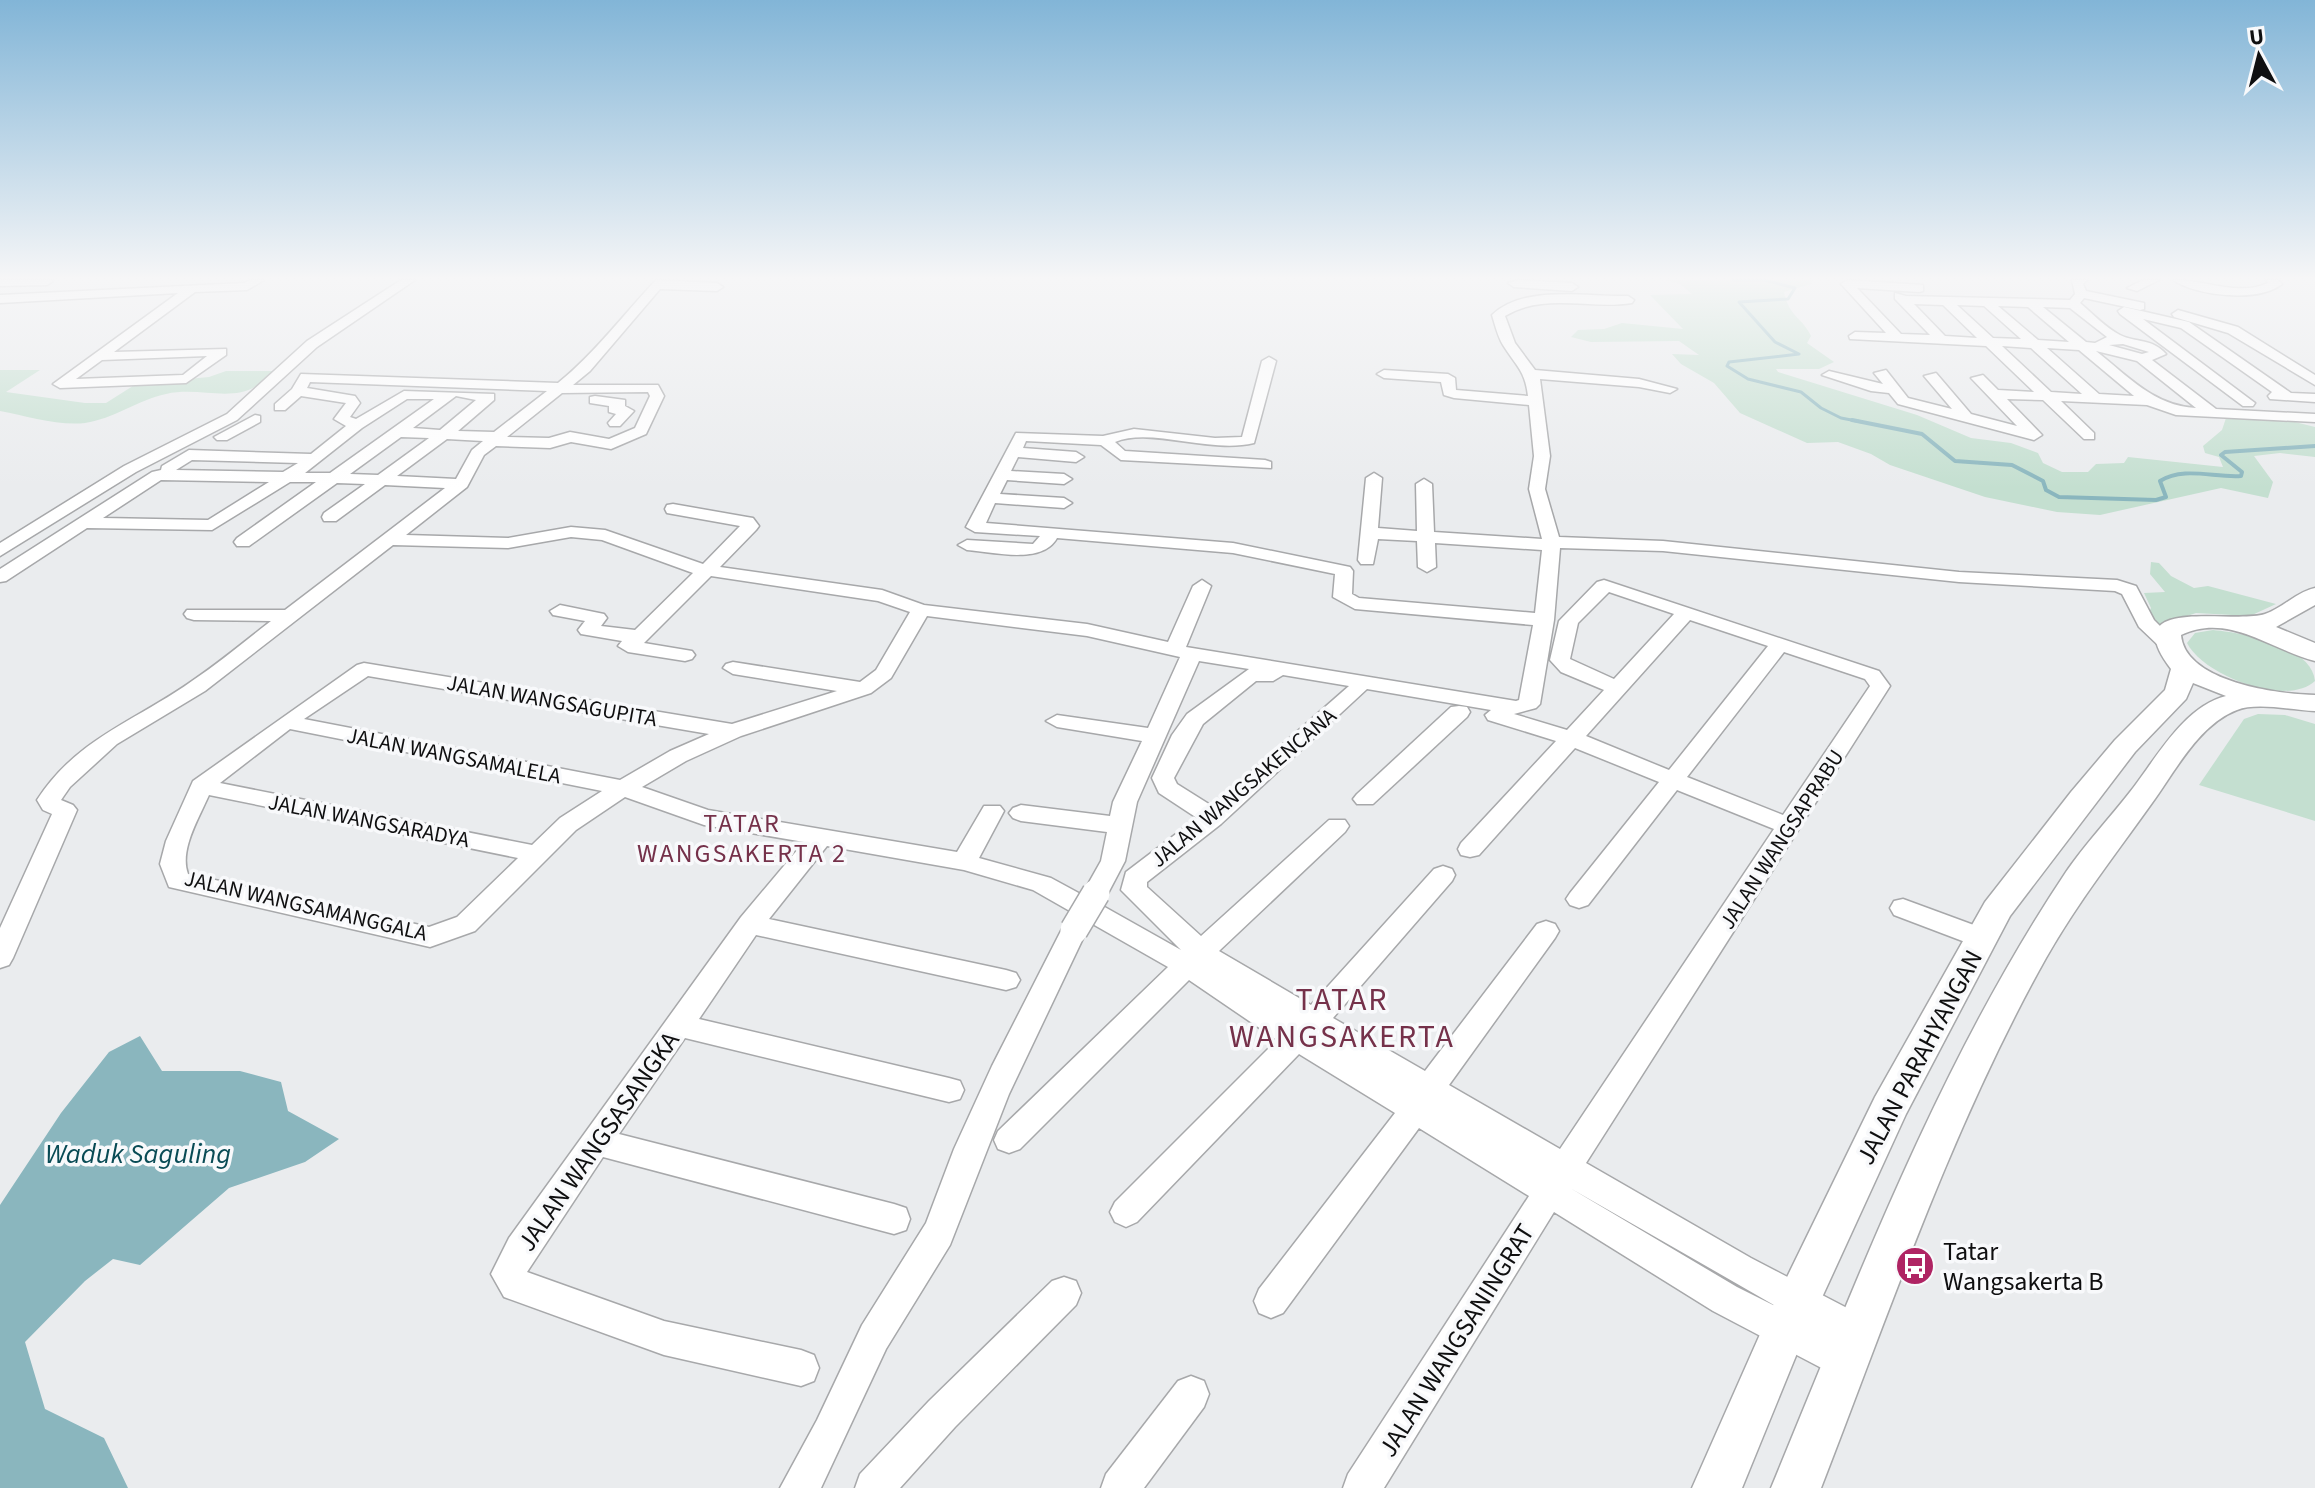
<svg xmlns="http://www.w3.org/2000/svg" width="2315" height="1488" font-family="'Source Sans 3',sans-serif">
	<rect width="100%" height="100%" fill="#eaecee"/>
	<g fill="#c4dfd0">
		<path d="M1666,280H1812L1811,284L1784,292C1789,317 1803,318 1811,336L1807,343L1834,362L1819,369H1776L1778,372L1917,415L1971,438L2011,443L2038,453L2043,463L2062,472H2088L2096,464L2124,463L2128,457L2223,467L2219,457L2205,453L2203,446L2222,430L2226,418L2275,417L2315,427V457L2280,453L2254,456L2273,482L2268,498L2221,488L2100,515L2057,512L1985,497L1890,465L1871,454L1838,442L1807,443L1740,413L1714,383L1681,364L1672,354L1699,355L1679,341L1591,342L1571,337L1578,330L1604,329L1622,323L1683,329L1650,295L1692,294L1680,284Z"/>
		<path d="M0,370H40L6,392L85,403H106L136,384L209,377L226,371H273C242,410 207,385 166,394C138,400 113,419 85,423C58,426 27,416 0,411Z"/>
		<path d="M2151,562L2159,563L2171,576L2194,588L2208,586L2276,604L2250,616L2196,613L2157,626L2147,616L2151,608L2144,593L2165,592L2150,574Z"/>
		<path d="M2213,630C2243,633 2311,645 2315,681C2286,708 2203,675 2187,643L2195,633Z"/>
		<path d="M2258,714L2285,715L2315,724V821L2199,785L2244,719Z"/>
	</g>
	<path fill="#8ab6be" d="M140,1036L162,1071H240L281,1082L288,1111L339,1139L305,1162L229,1188L140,1265L113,1259L85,1281L25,1342L45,1409L104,1438L128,1488H0V1205L61,1113L109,1052Z"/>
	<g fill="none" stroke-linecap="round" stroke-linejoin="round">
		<path stroke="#8ab6be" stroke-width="3" d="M1733,280H1764L1795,288L1788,299L1739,302L1775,342L1799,354L1729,362L1727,366L1748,379L1801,392L1821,408L1841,418L1862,422"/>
		<path stroke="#8ab6be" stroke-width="4" d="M1852,420L1922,434L1955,461L2012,465L2043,481L2046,490L2059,497L2156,500L2166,497L2160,481C2184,466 2214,478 2241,476L2242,472L2221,455L2225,452L2315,446"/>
		<g stroke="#a7a8aa" stroke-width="3">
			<g id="minor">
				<path d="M0,280H52L53,281L47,285L0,286Z"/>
				<path d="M250,280H264L247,290L195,292L114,352L226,349V355L186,383L60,388L53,384L178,293L0,303V295L244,283ZM207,356L183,375L76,379L102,360Z"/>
				<path d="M401,280H415L317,347L237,420L136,472L0,556V543L124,466L227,414L307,341Z"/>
				<path d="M656,280L717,283L723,287L717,291L660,289L590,371L573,385H658L664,396L646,434L611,449L571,442L550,448L496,446L484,455L467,487L406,535L508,538L571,527L605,530L703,564L740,526L667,513L665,509L667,505L673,504L747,517L753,518L759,526L756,530L720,567L882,590L924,605L1087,624L1168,642L1193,586L1202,580L1211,586L1186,647L1516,701L1519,700L1533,625L1355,609L1333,597L1335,574L1233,553L1057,538C1042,565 994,552 967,550L958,545L967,540L1033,544L1040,536L975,532L966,527L1016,433L1103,436L1134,429L1215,438L1242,437L1262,361L1269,357L1276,361L1254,443C1210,454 1151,427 1115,442L1125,451L1265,460L1271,462V468L1121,460L1101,445L1026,441L1023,448L1076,452L1084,457L1076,462L1018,457L1011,471L1064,474L1072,479L1064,484L1007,480L1000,494L1064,498L1072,503L1064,508L995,503L986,523L1233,543L1350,567L1353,571L1352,594L1359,598L1535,613L1542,550L1435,543L1436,567L1427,572L1418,567L1417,541L1378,539L1373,564H1361L1358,560L1366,478L1374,473L1382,478L1378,528L1417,531L1416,484L1424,479L1432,484L1434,532L1542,539L1529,489L1534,456L1529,405L1454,398L1444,395L1441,382L1384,378L1377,374L1384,370L1448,374L1455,378L1456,390L1528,396C1525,370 1516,366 1503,345C1498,337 1495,325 1492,315C1524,284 1587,297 1628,296L1634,300L1632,303C1590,310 1544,292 1505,316L1515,343L1535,370L1639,379L1677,389L1670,393L1639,387L1540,379L1550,456L1545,489L1559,537L1663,541L1959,572L2117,580L2136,586L2154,620L2176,642L2173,646H2159L2139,627L2122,594L2115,591L1959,582L1663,551L1560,548L1554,620L1540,704L1536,708L1514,714L1567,730L1604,690L1561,672L1550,660L1559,621L1597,582L1604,580L1879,671L1890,686L1586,1163L1751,1258L1870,1320L1876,1332L1870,1344L1859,1349L1864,1361L1859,1374L1846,1379L1833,1374L1713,1311L1554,1212L1384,1488H1343L1348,1474L1529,1196L1419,1128L1283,1313L1271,1318L1259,1313L1254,1301L1259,1289L1395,1113L1299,1054L1137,1222L1126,1227L1115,1222L1110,1212L1115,1202L1277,1040L1189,980L1020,1149L1009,1153L998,1149L994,1140L998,1131L1168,967L1033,890L964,870L827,846L769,919L1006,970L1016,973L1020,980L1016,987L1006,990L756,935L699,1019L949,1078L960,1081L964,1090L960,1099L949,1102L685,1038L619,1134L894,1204L906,1208L910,1219L906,1230L894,1234L603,1157L527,1272L664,1321L801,1350L814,1355L819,1368L814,1381L801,1386L664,1355L504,1297L491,1274L509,1238L741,917L804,842L704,825L625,797L576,830L475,931L430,947L169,887L160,864L166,841L193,781L357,665L364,663L732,724L837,691L733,674L723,668L726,664L733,662L860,682L876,670L910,612L878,601L711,576L644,643L692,651L695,655L692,659L685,661L628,652L618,646L622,641L581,634L578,630L585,621L553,615L550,611L560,605L604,614L607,618L601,626L635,630L693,573L602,540L571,537L508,548L393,545L205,691L117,744L70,787L61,800L73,805L77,810L13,958L9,965L0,968V928L52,814L43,810L37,800C77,738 136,721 192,681C219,663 245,641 271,621L194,620L187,618L184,614L187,610H285L445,488L385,485L336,521H324L322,517L324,513L365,484L337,483L249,546H237L234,542L237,538L316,482H290L212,530L87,528L6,581L0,582V569L152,472L161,470L162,466L189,450L311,454L346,426L334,419L346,403L301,396L285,410H275V404L292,389L301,374L558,383C594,354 624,314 656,280ZM310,382L547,391L494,432L458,431L494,400V394L404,391L356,419L350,417L360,403L355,396L307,388ZM648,392L650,396L635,428L609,439L570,432L549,438L507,437L562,393ZM456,396L476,400L440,430L413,428ZM407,399H434L330,473H305L362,428ZM401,437L429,438L378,475L350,474ZM447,439L483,441L472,450L456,479L397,476ZM192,460L298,463L283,472L176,470ZM161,480L269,482L208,520L103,518ZM1609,592L1674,614L1614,679L1570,659L1578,623ZM927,616L1087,636L1180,657L1148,728L1057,715L1046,721L1057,727L1142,741L1113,802L1110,816L1021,805L1013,808L1009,813L1013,818L1021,821L1107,832L1101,861L1083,893L1086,897L1051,878L979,858L1004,811L1000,806H984L957,852L708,810L642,787L686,761L741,736L871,693L891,678ZM1690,620L1768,646L1669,770L1586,736ZM1784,652L1865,679L1870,686L1783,815L1687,777ZM1199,661L1249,669L1187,714L1172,735L1152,778L1159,793L1197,818L1126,872L1121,890L1181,950L1094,901L1105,899L1125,861L1137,802ZM1283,675L1349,686L1212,806L1177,784L1174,778L1203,724L1256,681H1273ZM368,676L709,734L670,751L620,780L304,719ZM1367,689L1491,710L1485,715L1488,720L1556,741L1461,843L1458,849L1461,855L1470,857L1479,855L1575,748L1659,782L1570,893L1566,899L1570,905L1579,908L1588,905L1677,790L1774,829L1560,1149L1449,1085L1555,938L1559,931L1555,924L1546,921L1537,924L1425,1071L1333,1018L1452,881L1455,875L1452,869L1443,866L1434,869L1311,1005L1219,951L1345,832L1349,826L1345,820H1329L1201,936L1147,887V882L1221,824ZM290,729L602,791L560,818L532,845L220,783ZM209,795L518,858L457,917L429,927L188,874C179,850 199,818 209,795ZM1570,1188L1781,1309L1737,1287Z"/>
				<path d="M1518,280L1572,283L1578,287L1572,291L1514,287L1508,283Z"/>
				<path d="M1847,280L1923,285V291L1919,292L1857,288L1901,334L1930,335L1895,299V293L1906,296L2070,300L2075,294L2072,280H2087L2083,284L2086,291L2144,303V309L2140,310L2084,298L2080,303C2092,313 2106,328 2120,335C2136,343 2152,338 2166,354L2152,360L2216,409L2315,414V422L2176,415L2147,405L2061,401L2094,433V439H2084L2043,400L2007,399L2042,435L2034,440L1898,404L1889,393L1871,391L1822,375L1829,371L1883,384L1874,373L1886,370L1908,398L1952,409L1924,376L1936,373L1971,414L2017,426L1971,378L1983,375L1998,390L2034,392L1986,346L1850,339L1849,336L1855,332L1886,333L1843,286L1841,284ZM1914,304L1943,305L1977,338L1945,336ZM1957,305L1984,306L2021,339L1993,338ZM1998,306L2028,307L2069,342L2038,340ZM2043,307L2070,308L2107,337L2095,343L2086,342ZM2123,344L2149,352L2142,354L2109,345ZM2002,346L2031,348L2082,394L2051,392ZM2047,348L2079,350L2134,396L2099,394ZM2096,351L2137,361L2196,408C2154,406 2128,376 2096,351Z"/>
				<path d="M2143,280H2159L2137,291L2127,288Z"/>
				<path d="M2173,280C2205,279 2237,297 2268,283L2266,280H2278L2282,284C2258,303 2197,296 2173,280Z"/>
				<path d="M2124,307L2189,322L2291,393L2315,394V402L2270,399L2268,396L2272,392L2181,328L2143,319L2255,403L2253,406H2243L2120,314L2118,311Z"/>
				<path d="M2178,310L2238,327L2315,375V385L2228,333L2174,317L2172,314Z"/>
				<path d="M595,396L625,400V406L634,411L620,426H610L608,423L616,414L609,412V406L590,403V397Z"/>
				<path d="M255,415L260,416V422L227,440H217L214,437Z"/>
				<path d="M1459,706L1467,707L1470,712L1467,717L1373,804H1357L1353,799L1357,794L1451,707Z"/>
				<path d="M1903,899L1990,931L1994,938L1990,945L1981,948L1894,915L1890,908L1894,901Z"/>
				<path d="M1074,920L1083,923L1087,930L1009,1094L950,1245L886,1349L821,1488H780L817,1420L862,1325L926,1223L954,1149L992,1066L1065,923Z"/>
				<path d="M1064,1277L1076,1281L1081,1293L1076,1305L955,1427L900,1488H855L860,1474L929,1401L1052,1281Z"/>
				<path d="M1191,1376L1204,1381L1209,1394L1204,1407L1144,1488H1101L1106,1474L1178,1381Z"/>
			</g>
		</g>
		<g stroke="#a7a8aa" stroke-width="3">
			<path id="major" d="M2315,588V605L2276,627L2315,643V661C2271,650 2229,612 2181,635C2185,682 2277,694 2315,695V711C2293,710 2256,702 2237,710C2199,724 2174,773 2152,803C2115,855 2077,903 2046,958C1952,1126 1890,1310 1821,1488H1771C1858,1278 1939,1062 2066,872C2085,844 2109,819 2130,792C2156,759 2183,707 2226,696L2193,683L2186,699L2135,752L2010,916L1906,1114L1802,1341L1742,1488H1692L1769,1314L1875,1097L1985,902L2071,792L2115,740L2165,690L2171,669C2113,593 2234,625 2265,614C2283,608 2296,592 2315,588Z"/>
		</g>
		<use href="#minor" fill="#fff" fill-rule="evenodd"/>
		<use href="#major" fill="#fff" fill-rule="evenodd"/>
		<g stroke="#a7a8aa" stroke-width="30" stroke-linecap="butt">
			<path id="minor-bridge" d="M1074,930L1096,893"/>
		</g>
		<use href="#minor-bridge" stroke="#fff" stroke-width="27"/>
	</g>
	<linearGradient id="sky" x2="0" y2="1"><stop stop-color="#82b5d7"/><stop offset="0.57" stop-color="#f6f6f7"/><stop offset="1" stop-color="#f6f6f7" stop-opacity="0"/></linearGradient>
	<rect width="2315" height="488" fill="url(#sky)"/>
	<defs>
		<g id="bus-disc" transform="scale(2)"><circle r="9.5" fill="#af2463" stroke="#f8f9fb"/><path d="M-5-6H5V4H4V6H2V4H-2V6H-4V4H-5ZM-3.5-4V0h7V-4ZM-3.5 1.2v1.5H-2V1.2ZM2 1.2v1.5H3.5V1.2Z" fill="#fff"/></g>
	</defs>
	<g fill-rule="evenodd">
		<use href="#bus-disc" x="1915" y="1266"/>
	</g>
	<g text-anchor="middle" stroke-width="7" stroke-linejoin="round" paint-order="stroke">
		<g font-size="22" fill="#0f0f10" stroke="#f8f9fb">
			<text transform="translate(552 700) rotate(10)" y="8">JALAN WANGSAGUPITA</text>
			<text transform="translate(454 755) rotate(11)" y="8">JALAN WANGSAMALELA</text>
			<text transform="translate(1243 787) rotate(-40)" y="8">JALAN WANGSAKENCANA</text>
			<text transform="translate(369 820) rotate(11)" y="8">JALAN WANGSARADYA</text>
			<text transform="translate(1781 839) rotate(-57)" y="8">JALAN WANGSAPRABU</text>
			<text transform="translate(306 905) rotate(13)" y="8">JALAN WANGSAMANGGALA</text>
		</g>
		<g font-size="26" letter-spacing="2" fill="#75314a" stroke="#f8f9fb">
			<text x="742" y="832">TATAR<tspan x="742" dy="30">WANGSAKERTA 2</tspan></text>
		</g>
		<g font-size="26" fill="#0f0f10" stroke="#f8f9fb">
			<text transform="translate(1919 1057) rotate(-62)" y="9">JALAN PARAHYANGAN</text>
			<text transform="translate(598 1141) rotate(-55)" y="9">JALAN WANGSASANGKA</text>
			<text transform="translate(1456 1340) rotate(-58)" y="9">JALAN WANGSANINGRAT</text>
		</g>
		<g font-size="26" fill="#0f0f10" stroke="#f8f9fb" text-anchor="start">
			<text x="1943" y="1260">Tatar<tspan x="1943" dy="30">Wangsakerta B</tspan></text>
		</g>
		<g font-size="28" font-style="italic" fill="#094b55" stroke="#f8f9fb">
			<text x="138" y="1163">Waduk Saguling</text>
		</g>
		<g font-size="32" letter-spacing="2" fill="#75314a" stroke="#f8f9fb">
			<text x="1342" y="1010">TATAR<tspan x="1342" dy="37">WANGSAKERTA</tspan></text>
		</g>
	</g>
	<g transform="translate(2259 56) rotate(353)" stroke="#f8f9fb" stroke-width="6" paint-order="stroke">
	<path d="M0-6L14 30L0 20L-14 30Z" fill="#0f0f10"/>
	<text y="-12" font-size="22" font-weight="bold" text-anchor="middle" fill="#0f0f10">U</text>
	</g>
</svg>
